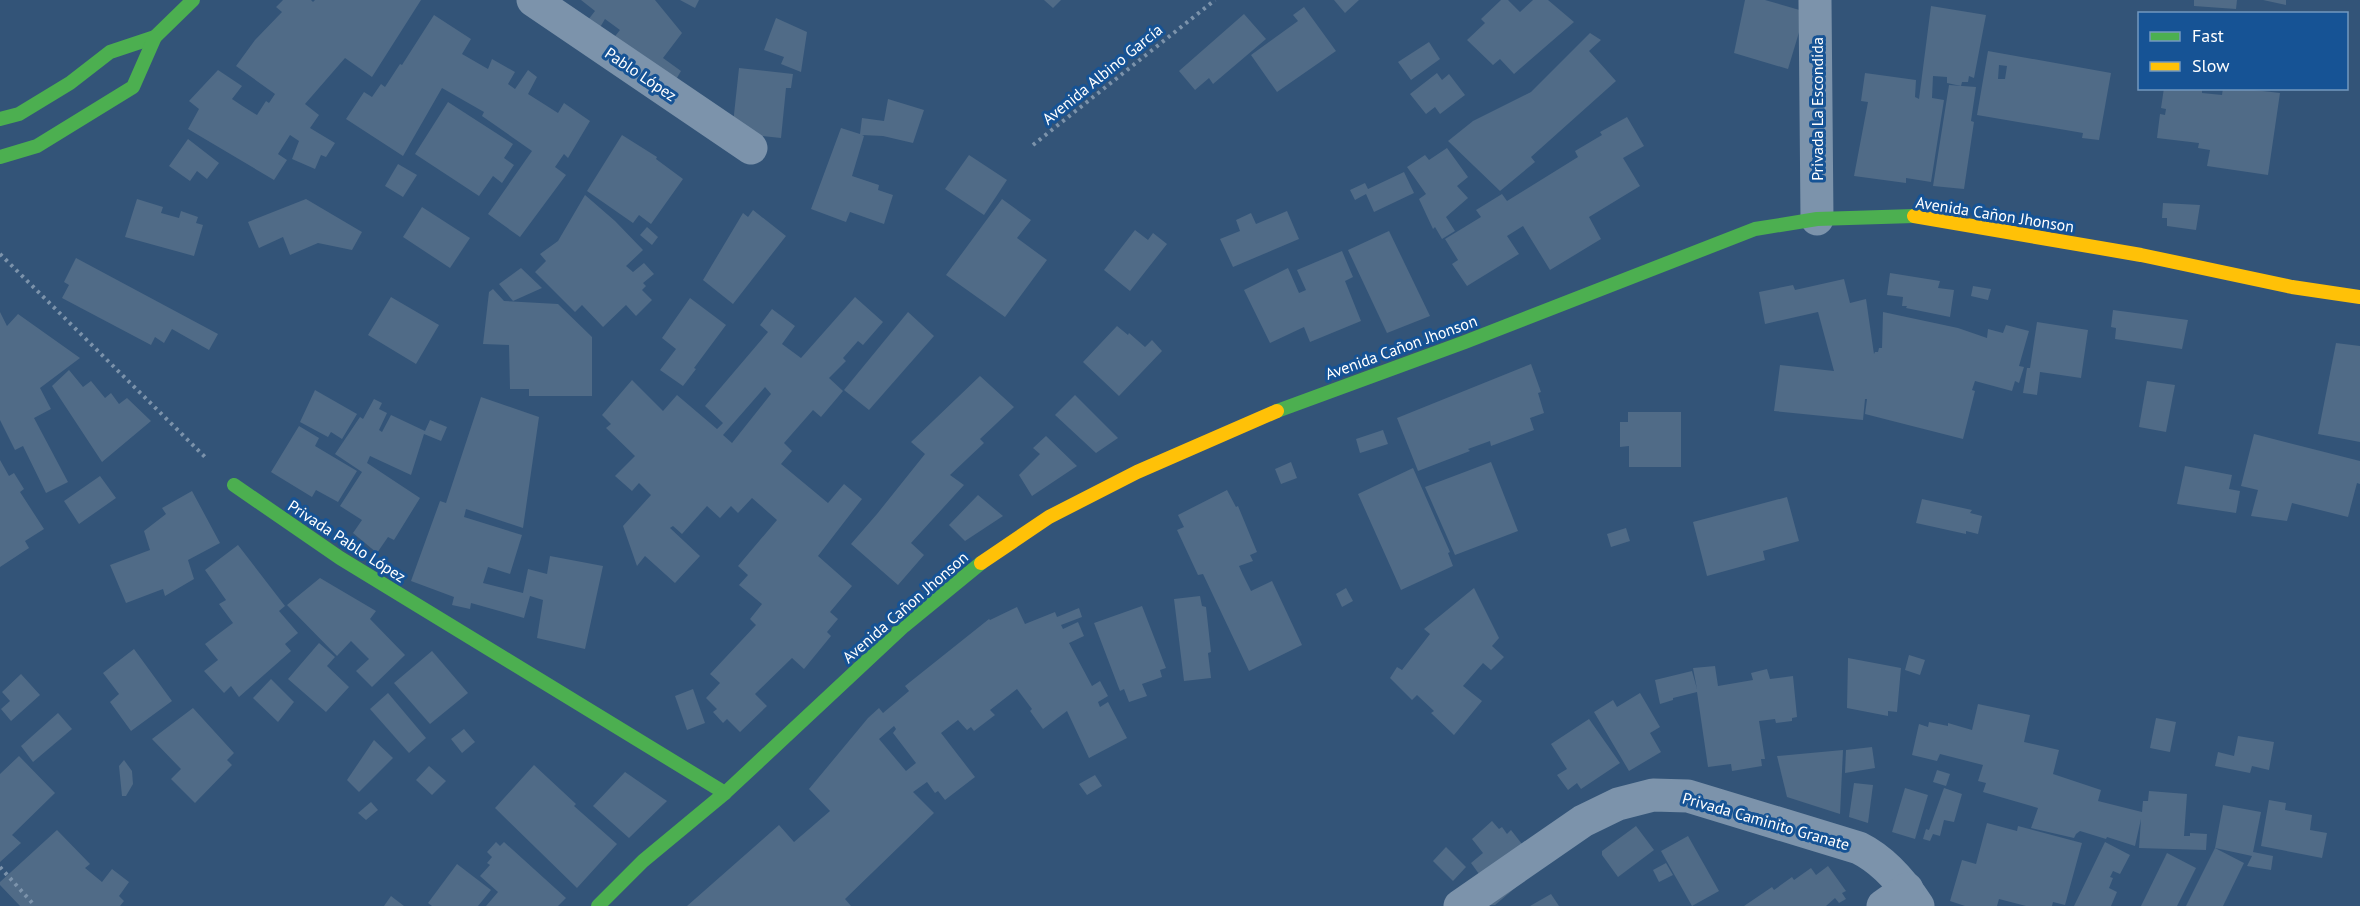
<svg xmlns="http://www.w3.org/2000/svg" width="2360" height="906" font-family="'PT Sans',sans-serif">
	<rect width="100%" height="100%" fill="#335478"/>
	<g fill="#506b87" fill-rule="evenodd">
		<path d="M283,0H311L313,2L315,0H421L372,77L345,58L305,104L319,115L310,128L335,143L326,157L321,155L315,169L292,159L299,141L290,135L278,154L287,160L274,180L188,129L199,109L189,101L218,70L242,86L232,99L244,107L257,115L266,101L269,103L275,94L236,66L255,40L282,12L276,7Z"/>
		<path d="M581,0H655L682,33L663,58L681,71L671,88L612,40L620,30L605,19L599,29L588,20L595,11Z"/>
		<path d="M680,0H699L695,8Z"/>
		<path d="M1044,0H1061L1053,8Z"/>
		<path d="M1334,0H1359L1345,13Z"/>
		<path d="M1501,0H1508L1520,12L1533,0H1548L1574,22L1514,74L1500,59L1493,65L1467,40L1485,23L1481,19Z"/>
		<path d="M1745,0H1765L1803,11V19L1788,69L1734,53Z"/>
		<path d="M2194,0H2237L2236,9L2194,6Z"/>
		<path d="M2263,0H2286V5Z"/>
		<path d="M1931,6L1986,15L1974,78L1969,76L1968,82H1962L1961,86L1947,83V77L1933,76L1932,98L1944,100L1931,182L1906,178V183L1854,176L1868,102L1861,101L1865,73L1916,80L1915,97L1919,99Z"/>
		<path d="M1304,7L1336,51L1277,92L1251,55L1298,21L1293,15Z"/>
		<path d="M1244,14L1266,39L1213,84L1209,78L1195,90L1179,71Z"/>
		<path d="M434,15L471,39L462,54L488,69L492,59L515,72L508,84L515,89L528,70L537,77L528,94L558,113L564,103L590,121L568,158L564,154L555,167L566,175L520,237L488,214L532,151L482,116L484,112L442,88L403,156L346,119L364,92L372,97L381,84L385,87L400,64L402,65Z"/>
		<path d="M776,18L807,32L801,72L781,64L784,57L764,50Z"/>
		<path d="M1590,33L1601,40L1589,51L1616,81L1531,157L1535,162L1500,191L1448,141L1473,121L1531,92Z"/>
		<path d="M1429,42L1440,59L1411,80L1398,62Z"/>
		<path d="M1988,51L2111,73L2099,140L2082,138L2083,133L1977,115ZM1999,65L2007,66L2005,79H1998Z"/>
		<path d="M739,68L793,74L791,88H786L781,138L732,133Z"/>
		<path d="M1437,73L1442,80L1449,74L1465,95L1440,114L1435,107L1426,114L1410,94Z"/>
		<path d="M1949,85L1976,87L1971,121L1974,122L1964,189L1933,186Z"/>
		<path d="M2164,88H2202V93L2222,95L2223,88H2255L2254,90L2280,93L2268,175L2207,166L2210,150L2198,148L2199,143L2157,138L2160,114L2165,115L2166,109L2161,108Z"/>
		<path d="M888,99L924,110L913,143L883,136L862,135L864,136L852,176L879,185L878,190L893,195L884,224L850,212L846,222L811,209L841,128L860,134L862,118L884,121Z"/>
		<path d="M448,102L513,144L504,158L514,165L502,183L493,176L479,196L415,154Z"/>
		<path d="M1627,117L1644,146L1623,158L1640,186L1589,217L1601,239L1550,270L1523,226L1507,236L1519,254L1467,286L1452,264L1458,260L1445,239L1481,217L1476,210L1502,194L1507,201L1578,157L1575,151L1602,135L1600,132Z"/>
		<path d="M622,135L657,157L656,159L683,179L651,224L639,215L633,223L587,191Z"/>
		<path d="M188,139L219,163L207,179L197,171L190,181L169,166Z"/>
		<path d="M1447,148L1468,177L1457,186L1468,198L1446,217L1455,231L1442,239L1435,227L1433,229L1419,199L1426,194L1407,167L1425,155L1429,160Z"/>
		<path d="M969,155L1007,180L984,215L945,189Z"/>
		<path d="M398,164L417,175L403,197L385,186Z"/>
		<path d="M1404,172L1414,193L1374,212L1366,194L1355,200L1350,190L1365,183L1368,189Z"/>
		<path d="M585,195L615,221L643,250L626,266L633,272L644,263L654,274L643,283L646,286L642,290L652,300L636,316L626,305L603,327L582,305L575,312L535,272L546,261L540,254L558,241Z"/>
		<path d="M137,199L163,207L161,213L179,218L181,211L198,217L196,223L203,225L194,256L125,237Z"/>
		<path d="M306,199L362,232L352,250L318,243L290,255L283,237L259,248L248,222Z"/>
		<path d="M1002,199L1031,220L1017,238L1047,260L1005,317L946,275Z"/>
		<path d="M2163,203L2200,205L2196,230L2167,226V218H2162Z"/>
		<path d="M422,207L470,238L450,268L403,237Z"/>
		<path d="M753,210L786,236L733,304L703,280L743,213L748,217Z"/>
		<path d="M1287,211L1299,239L1233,267L1220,239L1240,231L1236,220L1251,213L1256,224Z"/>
		<path d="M647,227L658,237L652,245L640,235Z"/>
		<path d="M1135,230L1148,240L1153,233L1167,244L1130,291L1104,270Z"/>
		<path d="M1389,231L1430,316L1387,333L1348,250Z"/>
		<path d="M1342,251L1353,277L1345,281L1361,321L1310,342L1304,327L1270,343L1244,290L1288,268L1299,293L1306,290L1297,270Z"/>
		<path d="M76,258L218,334L209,350L172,329L164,343L155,337L151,345L62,298L69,285L64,282Z"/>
		<path d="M521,268L542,288L513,301L499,284Z"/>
		<path d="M1890,273L1940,281L1938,288L1954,290L1950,317L1906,308L1907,306H1902L1903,297L1887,295Z"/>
		<path d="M1844,279L1850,303L1866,299L1874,354L1875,352H1878L1879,348H1882L1883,312L1958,328L1987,338L1988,329L2003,333L2006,325L2029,331L2019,366L2024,367L2019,383L2015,381L2012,391L1975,381L1972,390L1975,391L1963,439L1865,414L1867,399H1865L1863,420L1774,411L1780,365L1834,371L1818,312L1765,324L1759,292L1793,285L1795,290Z"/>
		<path d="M1973,286L1991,289L1988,300L1971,296Z"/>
		<path d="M493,289L504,301L558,304L592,337V396H529V389H510L509,345L483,344L489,292Z"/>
		<path d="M391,297L439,325L416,364L368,335Z"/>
		<path d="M855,297L883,322L863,345L858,341L843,358L846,361L829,378L843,391L821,417L813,410L784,443L792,451L781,464L828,503L844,484L862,499L818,556L852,586L830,612L838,619L827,632L831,636L804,669L792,658L755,694L767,706L740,732L727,719L723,723L713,712L717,709L706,698L720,683L710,674L756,625L750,619L762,604L739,585L748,575L738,566L777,520L752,498L738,513L731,506L720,518L707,506L682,534L673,526L670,528L700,556L675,583L645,556L637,566L623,526L651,495L639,483L632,491L615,476L635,456L606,428L611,424L602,415L632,380L663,411L677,395L717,429L723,423L705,406L768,332L760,325L772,309L795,326L782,344L801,358ZM765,387L771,394L732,443L723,435Z"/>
		<path d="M690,298L726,325L694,368L696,369L683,386L660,370L676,349L662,338Z"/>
		<path d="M2113,310L2188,320L2182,349L2115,339L2116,328L2111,327Z"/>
		<path d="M0,312L7,326L18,314L80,358L40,388L51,409L34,418L68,482L46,493L23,446L15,450L0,420Z"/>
		<path d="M908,312L934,336L869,410L844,390Z"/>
		<path d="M2037,322L2088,330L2081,378L2040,372L2037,395L2023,393L2027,368H2030Z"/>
		<path d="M1117,326L1128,335L1129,333L1145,347L1152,340L1162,351L1119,396L1083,362Z"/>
		<path d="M2336,343L2360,346V442L2318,434Z"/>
		<path d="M1531,364L1541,392L1538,393L1544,413L1530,418L1534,430L1491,446L1490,441L1468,449L1470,451L1418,471L1397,418Z"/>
		<path d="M69,370L83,387L91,381L105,398L111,393L119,404L127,398L151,421L102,462L52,386Z"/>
		<path d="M980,376L1014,407L980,439L984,443L950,475L964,485L911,543L924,555L898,585L851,544L877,514L925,454L911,442Z"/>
		<path d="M2147,381L2175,385L2166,432L2139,427Z"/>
		<path d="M315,390L357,414L342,439L331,432L328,437L300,422Z"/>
		<path d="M1075,395L1118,438L1096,453L1055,415Z"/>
		<path d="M481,397L539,417L523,528L466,509L464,517L522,535L510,574L488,567L483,583L523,593L528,569L547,574L550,556L603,566L585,649L537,638L543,600L530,596L524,618L471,603L470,609L452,605L454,597L411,581L440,501L446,503Z"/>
		<path d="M374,399L382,403L379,409L387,413L379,430L382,432L391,415L425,431L430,420L447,427L441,441L424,434L411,475L370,456L367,463L420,498L394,540L388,537L377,553L353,533L362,520L340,506L362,472L335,454L360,417L363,419Z"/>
		<path d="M1628,412H1681V467H1629V446L1620,447V422H1628Z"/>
		<path d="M299,426L319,438L315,446L357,471L338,502L316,490L312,497L271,472Z"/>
		<path d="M1383,430L1388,444L1360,453L1356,439Z"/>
		<path d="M2254,434L2360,461V484L2357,483L2348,517L2292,503L2287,521L2251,516L2258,490L2241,486Z"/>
		<path d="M1046,436L1077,466L1032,496L1019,475L1040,454L1033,448Z"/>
		<path d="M0,460L9,476L14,473L24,489L20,492L44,529L25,541L29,548L0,567Z"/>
		<path d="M1291,462L1297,478L1281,484L1275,469Z"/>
		<path d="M1491,462L1518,531L1455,555L1425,487Z"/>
		<path d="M2185,466L2232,475L2229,489L2240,491L2236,513L2177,504Z"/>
		<path d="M1413,468L1450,552L1448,553L1453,566L1401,590L1358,494Z"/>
		<path d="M100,476L116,498L79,524L64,501Z"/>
		<path d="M1227,490L1236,507L1238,506L1257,552L1250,555L1253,561L1239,566L1243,575L1251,591L1272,581L1302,645L1249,671L1203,574L1198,575L1177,530L1184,527L1178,515Z"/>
		<path d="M192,491L220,543L188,560L194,579L165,596L163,589L126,603L110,565L150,550L144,531L166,514L162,508Z"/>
		<path d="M978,495L1003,516L965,541L949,525Z"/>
		<path d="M1787,497L1799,541L1763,551L1765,560L1707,576L1693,522Z"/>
		<path d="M1922,499L1972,510L1970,513L1982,516L1978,534L1966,531V534L1916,523Z"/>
		<path d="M1626,528L1630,541L1611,547L1607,534Z"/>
		<path d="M238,545L285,606L279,611L298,633L285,644L291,651L239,697L231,686L224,693L204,671L218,660L205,644L233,623L219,604L226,600L205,570Z"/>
		<path d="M320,578L376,611L370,619L405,655L372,687L356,671L369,659L351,641L337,656L287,605Z"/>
		<path d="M1346,588L1353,601L1342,607L1336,594Z"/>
		<path d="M1474,588L1499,638L1492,646L1504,657L1491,670L1483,663L1463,686L1482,701L1454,735L1431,713L1434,711L1417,695L1412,700L1390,678L1397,667L1402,670L1430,634L1424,629Z"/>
		<path d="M1200,596L1202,606L1206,607L1211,652L1208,653L1211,678L1184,681L1174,599Z"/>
		<path d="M1142,606L1166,668L1160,670L1162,677L1142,684L1147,696L1129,702L1124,689L1120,691L1118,686L1094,623Z"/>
		<path d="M1017,607L1025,624L1055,612L1057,617L1079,608L1082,617L1061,625L1063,629L1078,622L1084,636L1069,643L1092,686L1100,681L1108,696L1098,702L1100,707L1108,702L1127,738L1089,758L1067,711L1043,729L1030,711L1032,709L1017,689L990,710L995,715L974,731L971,727L967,730L958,720L941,733L975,777L945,800L938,791L935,793L927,782L913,792L934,813L845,899L851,906H687L779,825L794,842L830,811L809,789L868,718L879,708L883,713L909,691L905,686L989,619L990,620ZM894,726L896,729L893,733L916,763L906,771L879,739Z"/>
		<path d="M319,643L335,657L327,666L349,687L326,712L288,679Z"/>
		<path d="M134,649L172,701L131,731L110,702L119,694L103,673Z"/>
		<path d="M432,651L468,693L430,724L394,683Z"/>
		<path d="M1909,655L1925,660L1920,675L1905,670Z"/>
		<path d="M1848,658L1901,668L1897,712L1888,711V716L1847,708Z"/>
		<path d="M1715,666L1718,686L1753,680L1751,673L1767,669L1770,679L1793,676L1797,717L1792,718V721L1776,723L1775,719L1759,721L1765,759H1761L1762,766L1732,771L1731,764L1708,767L1697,692L1673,698V700L1660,704L1655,680L1692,671L1697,689L1693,668Z"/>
		<path d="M21,674L40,695L11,721L1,709L10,701L2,692Z"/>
		<path d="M271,679L294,702L278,722L253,698Z"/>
		<path d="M693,689L705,723L687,730L675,696Z"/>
		<path d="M388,693L426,738L409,753L370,709Z"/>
		<path d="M1640,693L1660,727L1650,733L1661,752L1629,771L1594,712L1613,700L1617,707Z"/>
		<path d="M1978,704L2030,715L2024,742L2059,750L2053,774L2101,790L2098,801L2142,812L2143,801H2148L2149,791L2187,794L2184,836H2190V833L2207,834L2206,850L2139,848L2141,819L2135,846L2107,837L2106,839L2080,831L2076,834L2074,838L2031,828L2038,808L1983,792L1986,783L1978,781L1983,765L1940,754L1937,761L1912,755L1919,724L1928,727L1929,722L1948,726V723L1972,730Z"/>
		<path d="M193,708L234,753L227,760L232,765L195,803L171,779L181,769L152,739Z"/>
		<path d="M58,713L72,729L33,762L21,746Z"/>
		<path d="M2156,718L2176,722L2170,752L2150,748Z"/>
		<path d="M1589,719L1620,763L1581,789L1577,783L1568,790L1557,775L1567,769L1551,744Z"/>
		<path d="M464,729L475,742L462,753L451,739Z"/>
		<path d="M2238,736L2274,742L2269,770L2252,766L2250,773L2215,766L2218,752L2234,756Z"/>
		<path d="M374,740L393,758L359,792L347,780Z"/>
		<path d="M1872,747L1875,768L1845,773L1846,750Z"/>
		<path d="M1843,750L1840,814L1787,797L1777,756Z"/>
		<path d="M19,756L55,793L12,835L21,843L0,862V774Z"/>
		<path d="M124,760L132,771L133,784L126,796H122L119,766Z"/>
		<path d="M534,765L576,804L574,806L617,844L577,888L495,808Z"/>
		<path d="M429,766L446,781L432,795L416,780Z"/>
		<path d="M1937,770L1950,774L1946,786L1933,782Z"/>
		<path d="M625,772L667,801L629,838L593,806Z"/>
		<path d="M1095,775L1102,786L1087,795L1079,784Z"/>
		<path d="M1854,783L1873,785L1868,823L1849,817Z"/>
		<path d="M1905,788L1928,795L1915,839L1892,832Z"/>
		<path d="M1944,788L1962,794L1954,822L1944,820L1940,836L1933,834L1930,841L1923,839L1926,829L1929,830Z"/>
		<path d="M2269,800L2286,803L2285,810L2312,815L2310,830L2327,833L2322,858L2261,846Z"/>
		<path d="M371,802L378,810L366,820L358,813Z"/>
		<path d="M2223,805L2261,812L2253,852L2273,856L2271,870L2247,866L2252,856L2215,848Z"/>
		<path d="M1492,821L1499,829L1502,827L1507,834L1511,830L1540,867L1495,905L1475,906L1479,874L1471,863L1483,853L1472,839Z"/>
		<path d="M1987,823L2017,831L2018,826L2082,843L2065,905L2053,902L2052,906H2026L1999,899L1997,906H1965L1950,901L1962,860L1976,864Z"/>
		<path d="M1636,826L1654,850L1618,877L1602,855V851Z"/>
		<path d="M57,830L90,864L85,868L102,882L112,869L129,882L119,896L124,901L120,906H20L0,885V882Z"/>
		<path d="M1688,836L1719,891L1692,906L1661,851Z"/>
		<path d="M496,842L500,846L504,842L566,898L558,906H486L498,892L480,876L490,865L487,863L492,857L487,852Z"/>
		<path d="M2105,842L2130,855L2120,874L2113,871L2110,877L2113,878L2109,888L2117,892L2111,906H2074Z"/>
		<path d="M1446,847L1466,867L1453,881L1433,861Z"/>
		<path d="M2215,848L2244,863L2223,906H2186Z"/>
		<path d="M2167,853L2196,868L2177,906H2141Z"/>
		<path d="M1666,863L1673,875L1659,882L1653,870Z"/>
		<path d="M457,864L491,890L478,906H432L428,903Z"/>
		<path d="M1828,866L1846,891L1842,893L1846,899L1839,903L1835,898L1826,906H1744L1772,887L1774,890L1792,877L1794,880L1811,868L1816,875Z"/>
		<path d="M1551,894L1559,906H1530Z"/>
		<path d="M391,896L404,906H384Z"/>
	</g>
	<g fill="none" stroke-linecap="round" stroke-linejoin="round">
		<g stroke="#7c93ab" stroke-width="4" stroke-dasharray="3 4.5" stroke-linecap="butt">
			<path d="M1033,145L1215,0"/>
			<path d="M0,254L207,459"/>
			<path d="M0,867L35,906"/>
		</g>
		<g stroke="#7c93ab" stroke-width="33">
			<path d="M533,0L751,148"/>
			<path d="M1815,0L1817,219"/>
			<path d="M1460,906L1583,821L1618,804L1653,795L1688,796L1859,848C1883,860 1903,883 1918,906"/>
			<path d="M1883,906L1907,889"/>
		</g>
		<g stroke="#4caf50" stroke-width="14">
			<path d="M0,119L19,114L70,83L110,52L155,37"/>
			<path d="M0,157L37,146L133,87L155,37L193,0"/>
			<path d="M1277,411L1465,342L1755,229L1817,219L1914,216"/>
			<path d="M234,485L340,558L725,793"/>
			<path d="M598,906L643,861L725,793L904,626L981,563"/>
		</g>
		<g stroke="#ffc107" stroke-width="14">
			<path d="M1914,216L2141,255L2292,287L2360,297"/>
			<path d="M981,563L1049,517L1137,472L1277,411"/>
		</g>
	</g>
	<g text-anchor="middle" stroke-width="6" stroke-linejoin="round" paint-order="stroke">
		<g font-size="16" fill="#fff" stroke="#165395">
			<text transform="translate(641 74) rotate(34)" y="6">Pablo López</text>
			<text transform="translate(1102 74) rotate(-39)" y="6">Avenida Albino García</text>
			<text transform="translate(1817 109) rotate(-90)" y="6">Privada La Escondida</text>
			<text transform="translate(1995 214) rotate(9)" y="6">Avenida Cañon Jhonson</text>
			<text transform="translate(1401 347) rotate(-20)" y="6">Avenida Cañon Jhonson</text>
			<text transform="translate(347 541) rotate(33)" y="6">Privada Pablo López</text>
			<text transform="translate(905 607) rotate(-41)" y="6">Avenida Cañon Jhonson</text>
			<text transform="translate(1766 821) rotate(16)" y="6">Privada Caminito Granate</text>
		</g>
	</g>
	<rect x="2138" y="12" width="210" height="78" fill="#165395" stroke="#7398bf" stroke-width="1.5"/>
	<rect x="2150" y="32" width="30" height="9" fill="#4caf50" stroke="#7398bf" stroke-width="1.5"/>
	<text x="2192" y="42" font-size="18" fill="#ffffff">Fast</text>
	<rect x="2150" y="62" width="30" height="9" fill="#ffc107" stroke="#7398bf" stroke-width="1.5"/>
	<text x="2192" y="72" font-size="18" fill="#ffffff">Slow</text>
</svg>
